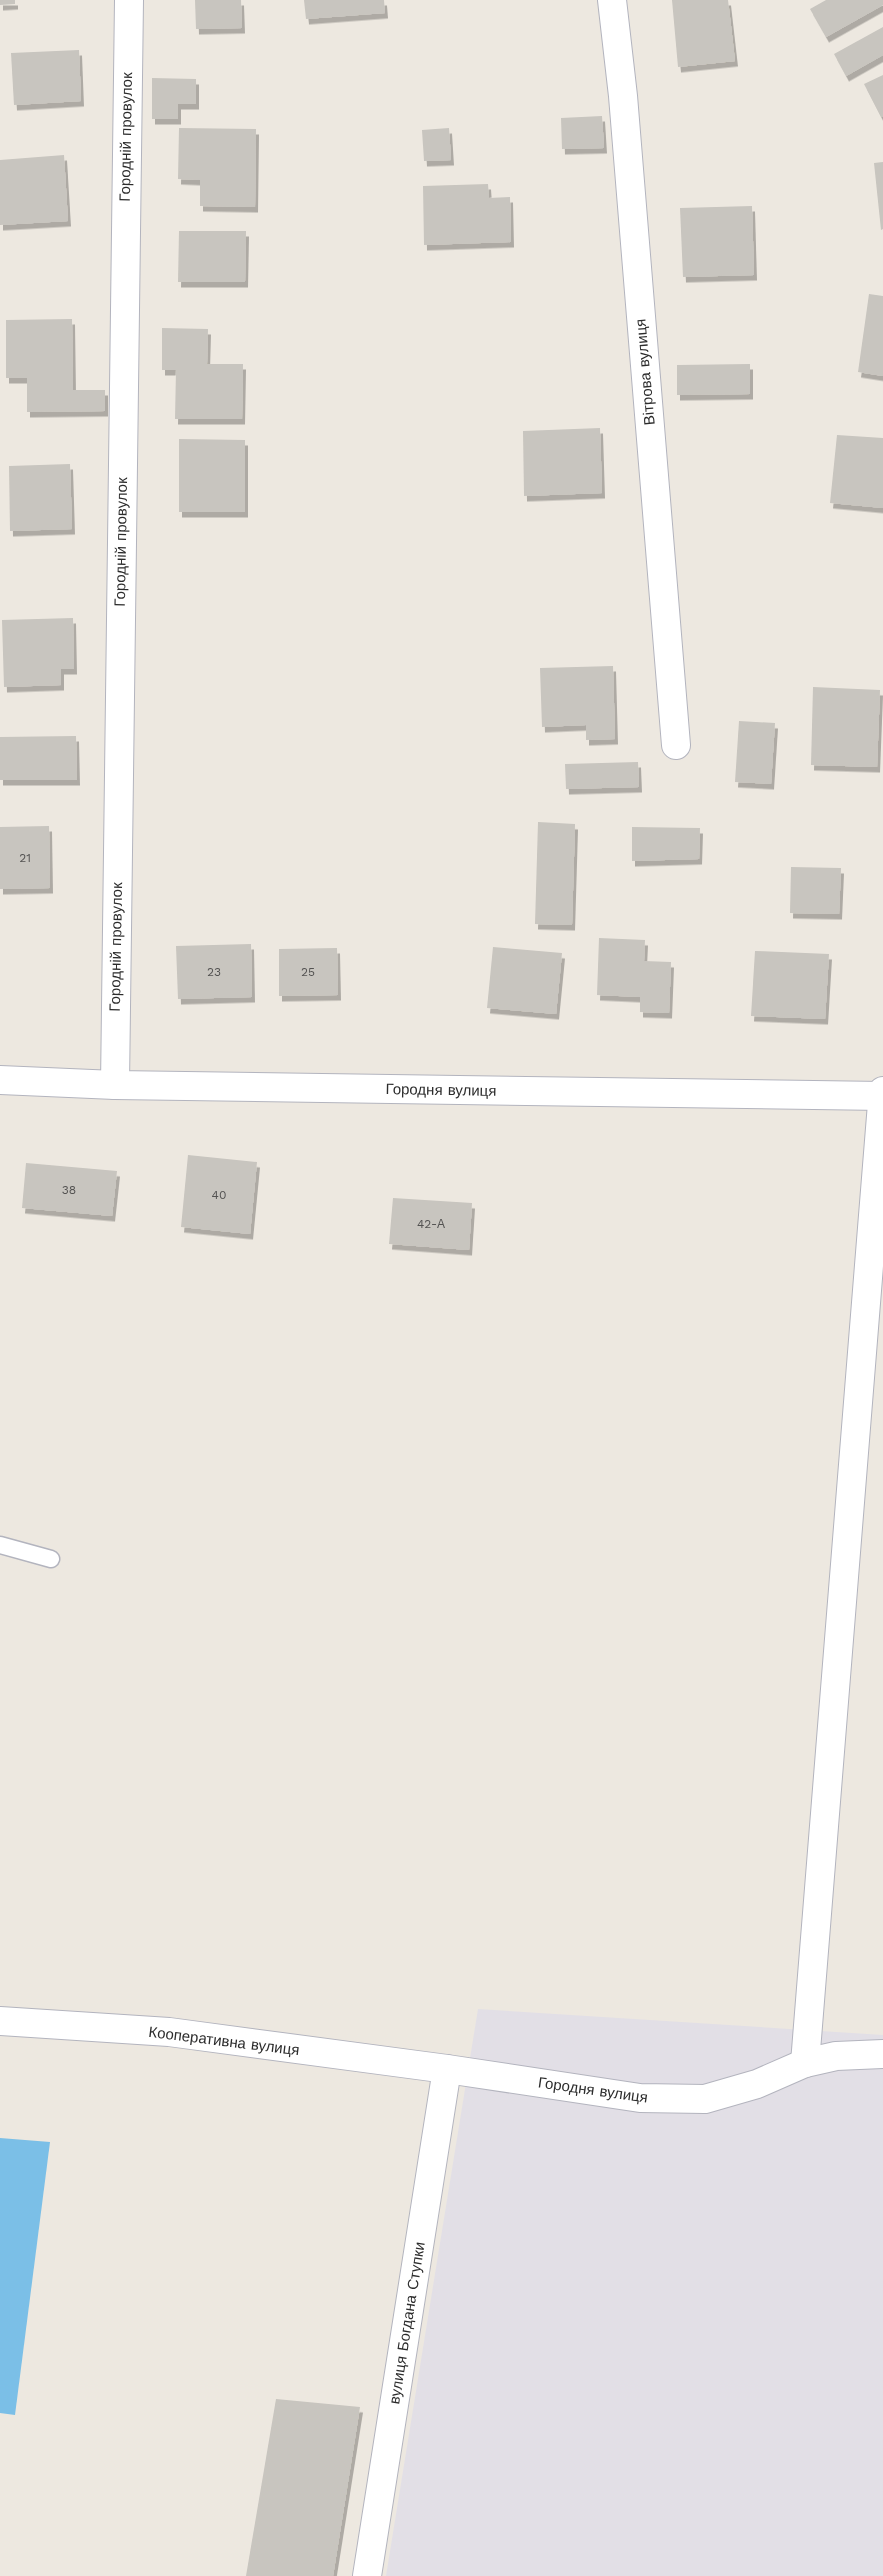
<svg xmlns="http://www.w3.org/2000/svg" width="883" height="2576" font-family="'Work Sans',sans-serif">
	<defs>
		<filter id="shadow"><feDropShadow dx="3" dy="5.5" stdDeviation="0" flood-color="#0004"/></filter>
	</defs>
	<rect width="100%" height="100%" fill="#ede8e0"/>
	<path fill="#e2dfe6" d="M478,2009L883,2035V2576H386Z"/>
	<path fill="#7bbfe7" d="M0,2138L50,2142L15,2415L0,2413Z"/>
	<g fill="#c8c5bf" filter="url(#shadow)">
		<path d="M0,0H15V4L0,5Z"/>
		<path d="M195,0H241L242,28L196,29Z"/>
		<path d="M304,0H384L385,13L306,19Z"/>
		<path d="M672,0H728L735,61L678,67Z"/>
		<path d="M826,0H883V5L826,37L810,9Z"/>
		<path d="M883,27V55L846,76L834,54Z"/>
		<path d="M79,50L81,101L14,105L11,53Z"/>
		<path d="M883,75V116L881,117L864,84Z"/>
		<path d="M152,78L196,79V104H178V119H152Z"/>
		<path d="M602,116L604,148L562,149L561,118Z"/>
		<path d="M179,128L256,129L255,207L200,206V180L178,179Z"/>
		<path d="M449,128L451,160L424,161L422,130Z"/>
		<path d="M64,155L68,221L0,225V160Z"/>
		<path d="M883,162V229L881,230L874,163Z"/>
		<path d="M488,184L489,198L510,197L511,242L424,245L423,186Z"/>
		<path d="M752,206L754,275L683,277L680,208Z"/>
		<path d="M179,231H246L245,282H178Z"/>
		<path d="M869,294L883,296V376L858,372Z"/>
		<path d="M72,319L73,390H105V411L27,412V378H6V320Z"/>
		<path d="M162,328L208,329L207,364H243L242,419H175L176,370H162Z"/>
		<path d="M750,364V394L677,395V365Z"/>
		<path d="M600,428L602,493L524,496L523,431Z"/>
		<path d="M837,435L883,438V508L830,503Z"/>
		<path d="M179,439L245,440V512H179Z"/>
		<path d="M70,464L72,529L10,531L9,466Z"/>
		<path d="M73,618L74,669H61V685L4,687L2,620Z"/>
		<path d="M613,666L615,739L586,740V725L542,727L540,668Z"/>
		<path d="M813,687L880,690L877,767L811,765Z"/>
		<path d="M739,721L775,723L771,784L735,782Z"/>
		<path d="M76,736L77,780H0V737Z"/>
		<path d="M638,762L639,787L566,789L565,764Z"/>
		<path d="M538,822L575,824L572,925L535,924Z"/>
		<path d="M49,826L50,888L0,889V827Z"/>
		<path d="M632,827L700,828L699,859L632,861Z"/>
		<path d="M791,867L841,868L839,914L790,913Z"/>
		<path d="M599,938L645,940L644,961L671,962L669,1013L640,1012V997L597,995Z"/>
		<path d="M251,944L252,997L178,999L176,946Z"/>
		<path d="M493,947L562,953L556,1014L487,1008Z"/>
		<path d="M337,948L338,995L279,996V949Z"/>
		<path d="M755,951L829,954L825,1019L751,1016Z"/>
		<path d="M188,1155L257,1162L250,1234L181,1227Z"/>
		<path d="M26,1163L117,1171L112,1216L22,1208Z"/>
		<path d="M393,1198L472,1203L469,1250L389,1244Z"/>
		<path d="M276,2399L360,2407L333,2576H246Z"/>
	</g>
	<g fill="none" stroke-linecap="round" stroke-linejoin="round">
		<g stroke="#b3b4be" stroke-width="19">
			<path id="lane" d="M0,1545L51,1559"/>
		</g>
		<g stroke="#b3b4be" stroke-width="30">
			<g id="street">
				<path d="M612,0L623,96L676,745"/>
				<path d="M0,1080L115,1085L883,1096"/>
				<path d="M115,1085L129,0"/>
				<path d="M0,2021L169,2032L447,2069L640,2098L705,2099L757,2084L805,2063L836,2056L883,2054"/>
				<path d="M805,2063L883,1091"/>
				<path d="M367,2576L447,2069"/>
			</g>
		</g>
		<use href="#lane" stroke="#fff" stroke-width="16"/>
		<use href="#street" stroke="#fff" stroke-width="28"/>
	</g>
	<g text-anchor="middle" stroke-width="5" stroke-linejoin="round" paint-order="stroke">
		<g font-size="12" fill="#535251">
			<text x="25" y="862">21</text>
			<text x="214" y="976">23</text>
			<text x="308" y="976">25</text>
			<text x="69" y="1194">38</text>
			<text x="219" y="1199">40</text>
			<text x="431" y="1228">42-А</text>
		</g>
		<g font-size="15" fill="#2c2c2c" stroke="#fff">
			<text transform="translate(126 137) rotate(-89)" y="5">Городній провулок</text>
			<text transform="translate(645 372) rotate(-95)" y="5">Вітрова вулиця</text>
			<text transform="translate(121 542) rotate(-89)" y="5">Городній провулок</text>
			<text transform="translate(116 947) rotate(-89)" y="5">Городній провулок</text>
			<text transform="translate(441 1090) rotate(1)" y="5">Городня вулиця</text>
			<text transform="translate(224 2041) rotate(7)" y="5">Кооперативна вулиця</text>
			<text transform="translate(593 2090) rotate(8)" y="5">Городня вулиця</text>
			<text transform="translate(407 2323) rotate(-81)" y="5">вулиця Богдана Ступки</text>
		</g>
	</g>
</svg>
